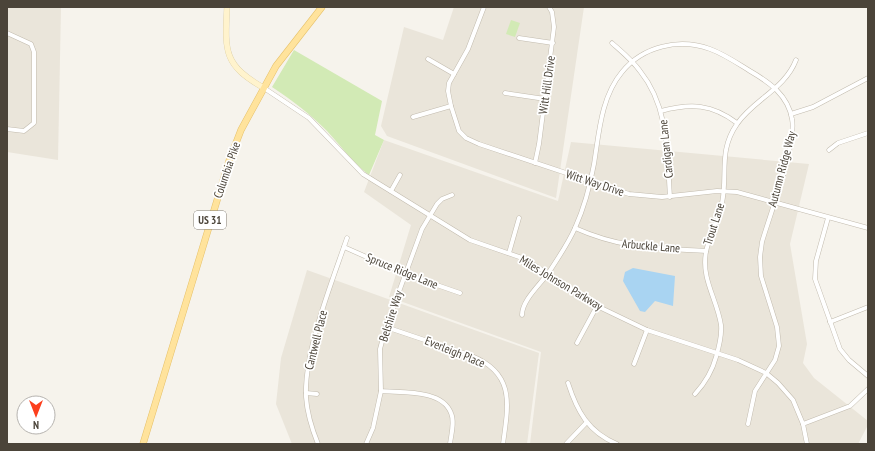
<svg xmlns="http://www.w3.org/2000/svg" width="875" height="451" font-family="'PT Sans Narrow',sans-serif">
	<rect width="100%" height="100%" fill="#f6f3ec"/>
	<g fill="#eae5da">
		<path d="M7,7H61L58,160L7,152Z"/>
		<path d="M454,7H584L556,198L387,136L381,126L404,27L443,40Z"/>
		<path d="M384,140L558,201L571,142L809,164L790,244L807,344L803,363L814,378L868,421V425L858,444H530L541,352L389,297L411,225L364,192Z"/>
		<path d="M307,270L539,353L527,444H292L276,404L281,358Z"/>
	</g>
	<g fill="#d2eab5">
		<path d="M511,20L520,23L515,37L506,34Z"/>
		<path d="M294,50L382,101L375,135L384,140L369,175C353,163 341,146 327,131C310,114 292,100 272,87Z"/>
	</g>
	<path fill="#a9d4f2" d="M633,268L675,276L673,306L655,301L645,312L640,311L623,281L625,272Z"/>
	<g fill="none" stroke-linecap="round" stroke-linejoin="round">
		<g stroke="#c2bbae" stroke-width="5">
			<g id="minor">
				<path d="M484,7L468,49L449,83L448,91L451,106L459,131L466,138L479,144L629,194L662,197L717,191L737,192L868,228"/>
				<path d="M7,33L31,44L34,52V123L24,131L7,129"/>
				<path d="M519,38L553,43"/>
				<path d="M612,43C622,52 632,60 640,71C669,107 667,153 670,197"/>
				<path d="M428,59L454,74"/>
				<path d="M264,88L309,118L363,174L470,240L525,259L597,306L647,330L738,360L766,373L778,383L793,400L803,424L807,444"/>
				<path d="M505,93L545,99"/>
				<path d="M661,111C691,103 712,104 737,123"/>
				<path d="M791,114L813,107L868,78"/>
				<path d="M413,117L451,106"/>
				<path d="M829,150L838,143L868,133"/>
				<path d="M535,163L539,144L554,27L552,12L549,7"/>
				<path d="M391,191L400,175"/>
				<path d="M828,218L816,261L815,279L840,349L849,360L868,376"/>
				<path d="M575,228C622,249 657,248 706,251"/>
				<path d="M344,247L405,274L460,293"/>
				<path d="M509,253L519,218"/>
				<path d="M522,315C522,300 540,285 549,272C558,258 568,244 575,228C584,208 590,186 594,164C599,133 601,97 622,72C643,46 679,38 710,49C724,54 737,63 750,71C769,82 788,95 792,119C797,144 770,214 762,242L760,257L761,276L777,327L779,346L775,360L755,391L748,424"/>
				<path d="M830,322L868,307"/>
				<path d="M386,327L472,356C516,374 508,406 503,444"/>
				<path d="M577,343L597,306"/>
				<path d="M634,364L647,330"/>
				<path d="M568,383C577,411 588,432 617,444"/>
				<path d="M381,391C402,393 442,389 451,413C455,422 451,435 450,444"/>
				<path d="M306,393L317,394"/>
				<path d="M695,394C706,382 712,372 716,357C719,347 722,336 721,325C717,299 701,279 706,252C709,235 719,220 722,203C728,174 718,151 737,124C753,100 785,89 796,60"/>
				<path d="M803,424L850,406L868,389"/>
				<path d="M318,444C312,429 307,413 306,397C304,351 332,282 347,238"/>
				<path d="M366,444L373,428L381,391L380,349L386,327L422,229L437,204L442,199L452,195"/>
				<path d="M566,444L586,423"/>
			</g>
		</g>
		<g stroke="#d6c79b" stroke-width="6">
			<path id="secondary" d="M227,7C225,51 223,65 264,88"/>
		</g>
		<g stroke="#e6c16a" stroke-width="7">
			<path id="primary" d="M143,444L229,161L241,130L276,66L322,7"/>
		</g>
		<use href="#minor" stroke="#fff" stroke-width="4"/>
		<use href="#secondary" stroke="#fff3cd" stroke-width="5.5"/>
		<use href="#primary" stroke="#ffe39c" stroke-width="6"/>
	</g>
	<g text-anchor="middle" stroke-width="3.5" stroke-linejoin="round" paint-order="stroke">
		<rect fill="#fff" stroke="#817c74" stroke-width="1" x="194" y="211" width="32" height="18" rx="3"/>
		<g font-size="11" font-weight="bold" fill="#4b4439">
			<text x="210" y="224">US 31</text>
		</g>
		<g font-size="12" fill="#4b4439" stroke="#fff">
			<text transform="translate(547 85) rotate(-82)" y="4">Witt Hill Drive</text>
			<text transform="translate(666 149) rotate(-96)" y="4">Cardigan Lane</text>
			<text transform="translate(782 169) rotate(-75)" y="4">Autumn Ridge Way</text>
			<text transform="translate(227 170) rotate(-71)" y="4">Columbia Pike</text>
			<text transform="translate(595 183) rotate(18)" y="4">Witt Way Drive</text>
			<text transform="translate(714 224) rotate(-72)" y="4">Trout Lane</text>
			<text transform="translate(651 246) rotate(5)" y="4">Arbuckle Lane</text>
			<text transform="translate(402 271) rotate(22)" y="4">Spruce Ridge Lane</text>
			<text transform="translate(561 283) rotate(31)" y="4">Miles Johnson Parkway</text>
			<text transform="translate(391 316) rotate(-72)" y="4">Belshire Way</text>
			<text transform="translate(316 340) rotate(-76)" y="4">Cantwell Place</text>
			<text transform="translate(455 352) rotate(22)" y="4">Everleigh Place</text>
		</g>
	</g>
	<rect width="875" height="451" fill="none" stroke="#4b4439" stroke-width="16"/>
	<g transform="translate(36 415) rotate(180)"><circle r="19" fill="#ffffff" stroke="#b7b4b0"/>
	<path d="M0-3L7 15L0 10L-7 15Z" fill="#fc3f1d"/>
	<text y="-6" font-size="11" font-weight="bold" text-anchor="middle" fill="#4b4439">N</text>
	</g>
</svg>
